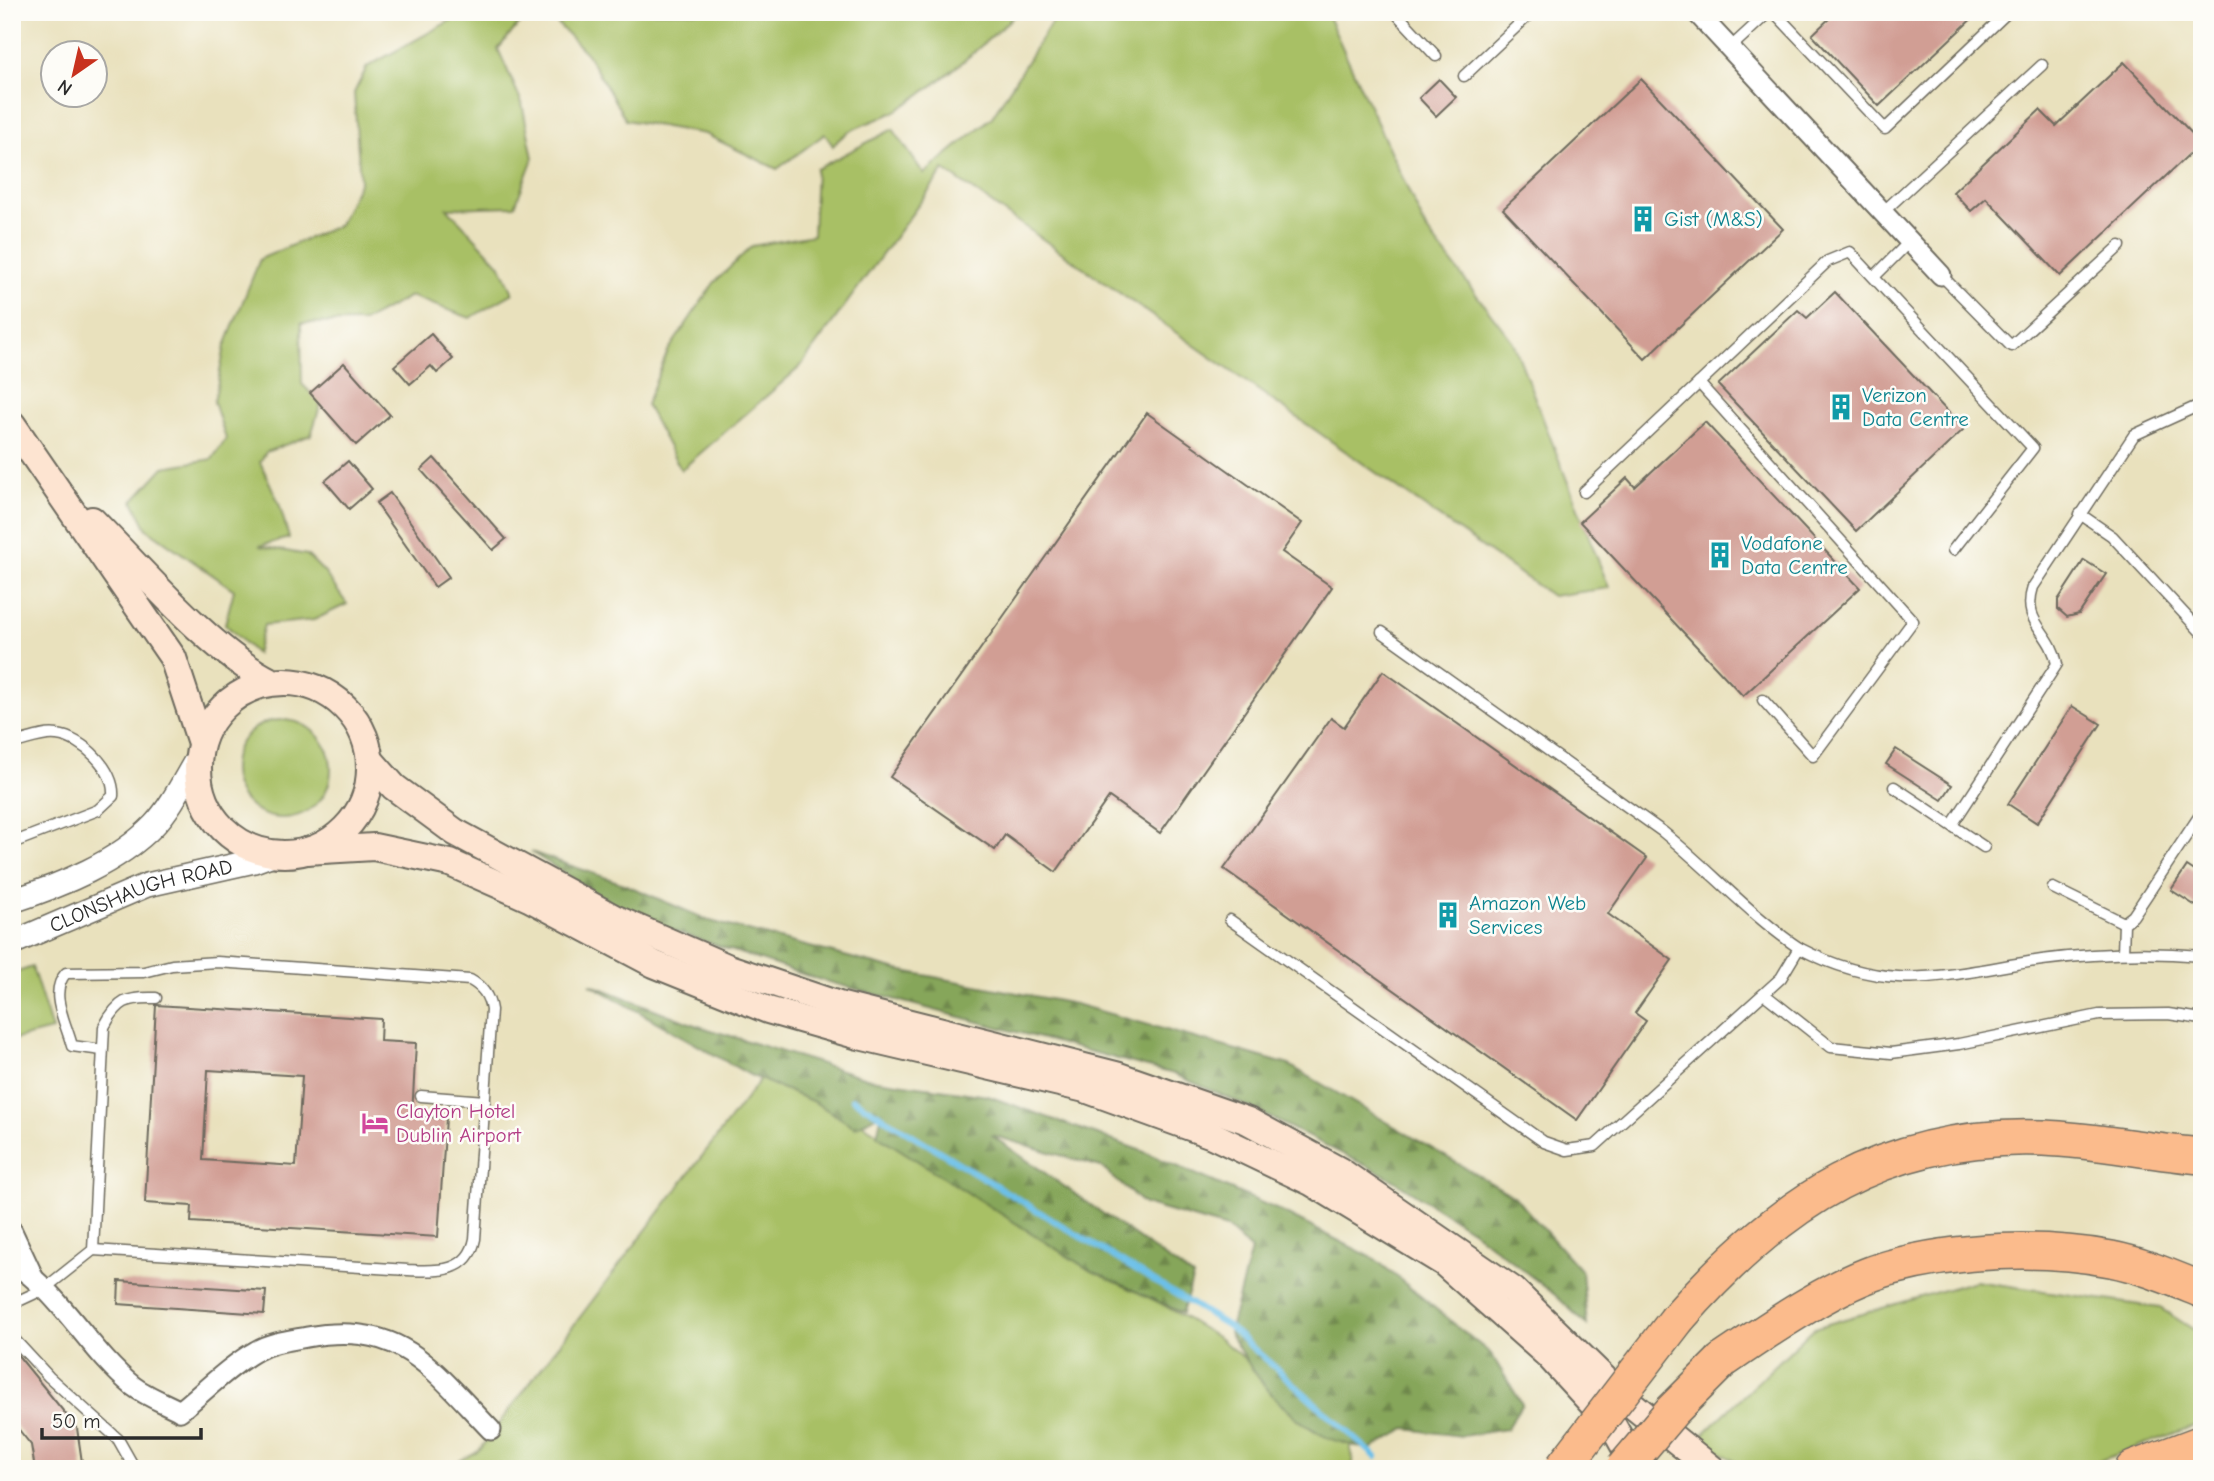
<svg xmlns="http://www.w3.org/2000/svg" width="2214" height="1481" font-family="'Comic Neue',sans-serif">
	<defs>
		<pattern id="forest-firs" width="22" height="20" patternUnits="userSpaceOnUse" patternTransform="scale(1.75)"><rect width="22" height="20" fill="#86a65a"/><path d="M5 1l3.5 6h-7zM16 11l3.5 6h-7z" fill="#6e874b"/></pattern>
	</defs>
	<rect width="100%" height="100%" fill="#fdfcf7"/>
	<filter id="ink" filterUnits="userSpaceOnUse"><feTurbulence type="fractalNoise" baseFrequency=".0143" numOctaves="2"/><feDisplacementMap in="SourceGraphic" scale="14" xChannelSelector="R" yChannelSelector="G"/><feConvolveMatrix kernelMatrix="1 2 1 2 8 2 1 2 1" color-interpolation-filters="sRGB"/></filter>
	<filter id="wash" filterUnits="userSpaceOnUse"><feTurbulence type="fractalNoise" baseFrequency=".00686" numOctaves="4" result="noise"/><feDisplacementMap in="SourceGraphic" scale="28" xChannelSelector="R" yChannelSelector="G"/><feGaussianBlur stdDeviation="1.57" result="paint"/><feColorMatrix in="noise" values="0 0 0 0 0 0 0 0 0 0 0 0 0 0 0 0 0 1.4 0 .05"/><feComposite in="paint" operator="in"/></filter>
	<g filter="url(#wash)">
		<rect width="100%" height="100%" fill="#e9e1bd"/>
		<g fill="#a8c065" stroke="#6a7648" stroke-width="2">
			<path d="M466,12H529L498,49L522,103L533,158L515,206L447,208L501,266L513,293L470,318L410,296L363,322L301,323L302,384L321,403L311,435L266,452L260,462L279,503L289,538L259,546L307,555L324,572L347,604L314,620L264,625L256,654L225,624L234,590L147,529L133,501L164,467L212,459L226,439L214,402L225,346L260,259L339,225L360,181L354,93L367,67Z"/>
			<path d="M546,12H1018C981,47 945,79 902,107C879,123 851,123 833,146L825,134L777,169L705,134L626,120L587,54Z"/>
			<path d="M1058,12H1326L1427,231L1513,342L1609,588L1552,596L944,170L800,367L681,470L646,405L668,351L714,283L752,246L813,235L816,169L893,129L924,174L992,117Z"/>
			<circle cx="282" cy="769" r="49"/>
			<path d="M32,967L52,1030L12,1040V974Z"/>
			<path d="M763,1076L821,1099L1220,1339L1350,1444L1353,1464L1349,1469H445L479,1450Z"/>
			<path d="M1975,1281L2160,1308L2202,1335V1423L2077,1469H1748L1698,1439L1814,1328Z"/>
		</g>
		<g fill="url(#forest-firs)" stroke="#586842" stroke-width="2">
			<path d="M531,852L624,884L710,921L898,970L1075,1004L1289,1065L1515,1197L1582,1272L1587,1325L1555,1295L1473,1231L1387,1176L1253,1109L1174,1074L814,978L635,918Z"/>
			<path d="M590,984L695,1025L870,1079L988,1096L1142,1151L1276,1209L1375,1259L1491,1354L1522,1404L1506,1429L1462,1436L1406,1429L1369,1450C1354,1445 1336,1443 1322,1435C1279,1412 1254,1374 1229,1333L1251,1250L1227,1228L1144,1204L1101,1167L991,1135L1193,1277L1182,1313L1088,1269L877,1135L882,1113L855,1127L814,1102L750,1075Z"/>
		</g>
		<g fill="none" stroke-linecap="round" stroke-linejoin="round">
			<path stroke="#6cc0e8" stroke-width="6" d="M853,1099L1228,1326L1376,1457"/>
		</g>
		<g id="blocks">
			<g fill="#d19e94" fill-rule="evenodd">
				<path d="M1836,12H1979L1879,106L1812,35Z"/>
				<path d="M2124,62L2201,143L2060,276L1986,198L1971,211L1953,192L2040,110L2056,126Z"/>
				<path d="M1439,79L1456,97L1436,116L1419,98Z"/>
				<path d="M1641,79L1783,229L1645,359L1503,209Z"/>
				<path d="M1835,292L1964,429L1856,531L1718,385L1798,310L1807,318Z"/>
				<path d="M431,334L453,359L437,373L431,366L410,384L394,366Z"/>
				<path d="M344,363L390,415L356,445L310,393Z"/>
				<path d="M1147,413L1302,523L1282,552L1332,587L1160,833L1109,797L1056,872L1005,835L995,850L890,777Z"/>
				<path d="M1705,422L1860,588L1743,696L1580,522L1627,478L1635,487Z"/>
				<path d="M434,458L506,539L493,550L421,470Z"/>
				<path d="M348,461L372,489L349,509L325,481Z"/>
				<path d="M390,493L449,577L435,587L376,503Z"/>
				<path d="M2084,560L2106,574L2079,614L2067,617L2058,609V600Z"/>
				<path d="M1383,671L1647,858L1608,914L1672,960L1635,1013L1646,1021L1577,1120L1224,869L1331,718L1344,727Z"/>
				<path d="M2072,706L2101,724L2037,823L2008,804Z"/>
				<path d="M1896,749L1952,785L1942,800L1886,764Z"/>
				<path d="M2187,866L2202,876V910L2171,890Z"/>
				<path d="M156,1005L381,1019L380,1041L416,1043L412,1116L446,1118L438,1237L191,1222L192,1206L145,1203ZM208,1070L302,1076L296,1166L203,1160Z"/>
				<path d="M119,1281L266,1291L264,1314L118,1304Z"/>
				<path d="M12,1348L77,1428L83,1469H35L31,1445L12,1421Z"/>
			</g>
		</g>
	</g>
	<g filter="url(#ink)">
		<use href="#blocks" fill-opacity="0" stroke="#6e6b5e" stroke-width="2"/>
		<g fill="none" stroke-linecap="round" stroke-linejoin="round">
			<g stroke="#6e6b5e" stroke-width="13">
				<g id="service">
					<path d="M1395,12L1436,56"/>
					<path d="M1774,12L1885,129L2008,12"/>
					<path d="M2187,12L2202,20"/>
					<path d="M1730,48L1769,12"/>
					<path d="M1464,76L1532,12"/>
					<path d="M1883,212L2042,65"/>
					<path d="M1941,275L2011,346L2120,246"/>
					<path d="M1875,276L1910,241"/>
					<path d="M1699,383L1913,621L1813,756L1763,700"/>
					<path d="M1584,492L1828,261L1850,252L2033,448L1953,550"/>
					<path d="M2080,514L2112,536L2202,633"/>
					<path d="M1894,787L1984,847"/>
					<path d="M1952,825L2057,664C2051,630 2021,624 2033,587L2134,435L2202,404"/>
					<path d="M12,843L98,810L113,796C115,770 83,738 57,735C45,733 30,739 18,742"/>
					<path d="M2053,888L2124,923"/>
					<path d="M1230,920L1544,1142L1567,1150L1595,1146L1781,978L1799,948C1750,915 1710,870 1663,832L1382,632"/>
					<path d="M1799,948C1891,996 1947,974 2042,960C2096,953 2148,951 2202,956"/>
					<path d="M2123,953L2124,923L2133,916L2202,812"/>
					<path d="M1764,994L1831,1047L1891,1053L1959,1044L2099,1015L2168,1014L2202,1019"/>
					<path d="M421,1096L485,1101"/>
					<path d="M93,1250L408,1270C436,1271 468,1274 475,1239L491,1010C489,996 483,987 470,980L217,962L172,965L144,972L66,973C48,993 66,1022 72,1046L102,1050"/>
					<path d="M12,1304L44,1289L93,1250L104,1027C118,1000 127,997 156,998"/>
					<path d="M12,1337L49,1377L118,1439L135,1469"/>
				</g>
			</g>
			<g stroke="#6e6b5e" stroke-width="23">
				<g id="minor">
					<path d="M1696,12L1941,275"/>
					<path d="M12,1231L32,1274"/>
					<path d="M12,1263C60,1291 88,1350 133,1386C146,1396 165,1403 180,1411C204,1392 229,1366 256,1351C271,1342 291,1340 307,1337C402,1320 431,1368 491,1430"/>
				</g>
			</g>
			<g stroke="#6e6b5e" stroke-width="26">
				<g id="tertiary">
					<path d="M12,901C62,885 117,863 154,825C172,806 184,780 198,757"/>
					<path id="s1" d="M12,943L147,885L254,861L273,854"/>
				</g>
			</g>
			<g stroke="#6e6b5e" stroke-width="30">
				<g id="secondary">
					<path d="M12,424L173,658L201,743"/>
					<path d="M92,520C142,570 210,651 272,682"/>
					<circle cx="284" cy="768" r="86"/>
					<path d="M370,760L394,787L455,832L614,918L729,968L839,1005L1116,1075L1248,1121L1340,1171L1513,1290L1625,1399L1712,1469"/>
					<path d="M306,851L374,847L450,863L529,898L654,964L768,1010L859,1036L1085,1089L1212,1135L1311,1182L1444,1263L1548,1355L1613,1426L1637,1469"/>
				</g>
			</g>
			<g stroke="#6e6b5e" stroke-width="38">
				<g id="motorway">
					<path d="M1678,1318C1779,1202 1885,1132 2044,1138C2096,1140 2149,1152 2202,1156"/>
					<path d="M1722,1361C1769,1329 1835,1283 1889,1268C1958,1249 2041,1246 2111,1259C2142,1265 2172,1278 2202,1290"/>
					<path d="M2133,1469L2202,1443"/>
				</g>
			</g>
			<use href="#service" stroke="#fff" stroke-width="10"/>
			<use href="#minor" stroke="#fff" stroke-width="19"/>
			<use href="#tertiary" stroke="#fff" stroke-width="23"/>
			<use href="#secondary" stroke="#fde4d1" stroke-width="26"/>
			<use href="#motorway" stroke="#fbbb8c" stroke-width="35"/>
			<g stroke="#6e6b5e" stroke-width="38" stroke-linecap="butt">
				<g id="motorway-bridge">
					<path d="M1562,1469L1678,1318"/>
					<path d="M1623,1469L1672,1411L1722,1361"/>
				</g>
			</g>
			<use href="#motorway-bridge" stroke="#fbbb8c" stroke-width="35"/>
		</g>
	</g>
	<defs>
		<g id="building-bare" transform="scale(2.1)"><path d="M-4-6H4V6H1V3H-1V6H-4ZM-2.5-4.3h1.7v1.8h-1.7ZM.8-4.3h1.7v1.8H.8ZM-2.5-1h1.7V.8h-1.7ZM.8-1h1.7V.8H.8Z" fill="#0f9aa8" stroke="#fdfcf7" stroke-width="2.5" paint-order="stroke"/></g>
		<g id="hotel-bare" transform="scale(2.1)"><path d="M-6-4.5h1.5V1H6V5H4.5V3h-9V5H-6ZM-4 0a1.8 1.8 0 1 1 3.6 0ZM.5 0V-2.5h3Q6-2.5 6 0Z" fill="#d1479c" stroke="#fdfcf7" stroke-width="2.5" paint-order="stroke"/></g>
	</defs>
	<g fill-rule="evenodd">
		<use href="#building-bare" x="1643" y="219"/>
		<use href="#building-bare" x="1841" y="407"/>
		<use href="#building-bare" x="1720" y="555"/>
		<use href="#building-bare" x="1448" y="915"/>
		<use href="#hotel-bare" x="375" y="1123"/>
	</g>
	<g text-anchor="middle" stroke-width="5" stroke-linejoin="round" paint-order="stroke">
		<g font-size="21" fill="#0d838f" stroke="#fdfcf7" text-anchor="start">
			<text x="1664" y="226">Gist (M&amp;S)</text>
			<text x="1862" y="402">Verizon<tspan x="1862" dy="24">Data Centre</tspan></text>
			<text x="1741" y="550">Vodafone<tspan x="1741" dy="24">Data Centre</tspan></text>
			<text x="1469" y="910">Amazon Web<tspan x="1469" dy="24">Services</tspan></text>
		</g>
		<g font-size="21" fill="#2b2b2b" stroke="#fdfcf7">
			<text dy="7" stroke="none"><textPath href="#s1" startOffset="138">CLONSHAUGH ROAD</textPath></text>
		</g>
		<g font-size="21" fill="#b23c85" stroke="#fdfcf7" text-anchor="start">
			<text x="396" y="1118">Clayton Hotel<tspan x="396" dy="24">Dublin Airport</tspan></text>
		</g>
	</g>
	<rect width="2214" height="1481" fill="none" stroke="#fdfcf7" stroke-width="42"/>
	<g transform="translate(74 74) rotate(214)"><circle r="33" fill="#fdfcf7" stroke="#a9a8a5" stroke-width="2"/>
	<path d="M0-5L12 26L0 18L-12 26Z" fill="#c8321e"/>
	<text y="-10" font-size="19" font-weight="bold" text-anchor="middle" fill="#2b2b2b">N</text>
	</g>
	<path d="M42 1428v10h159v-10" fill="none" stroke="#2b2b2b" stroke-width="3.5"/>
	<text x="52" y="1428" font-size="21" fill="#2b2b2b" stroke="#fdfcf7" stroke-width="5" paint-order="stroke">50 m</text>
</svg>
